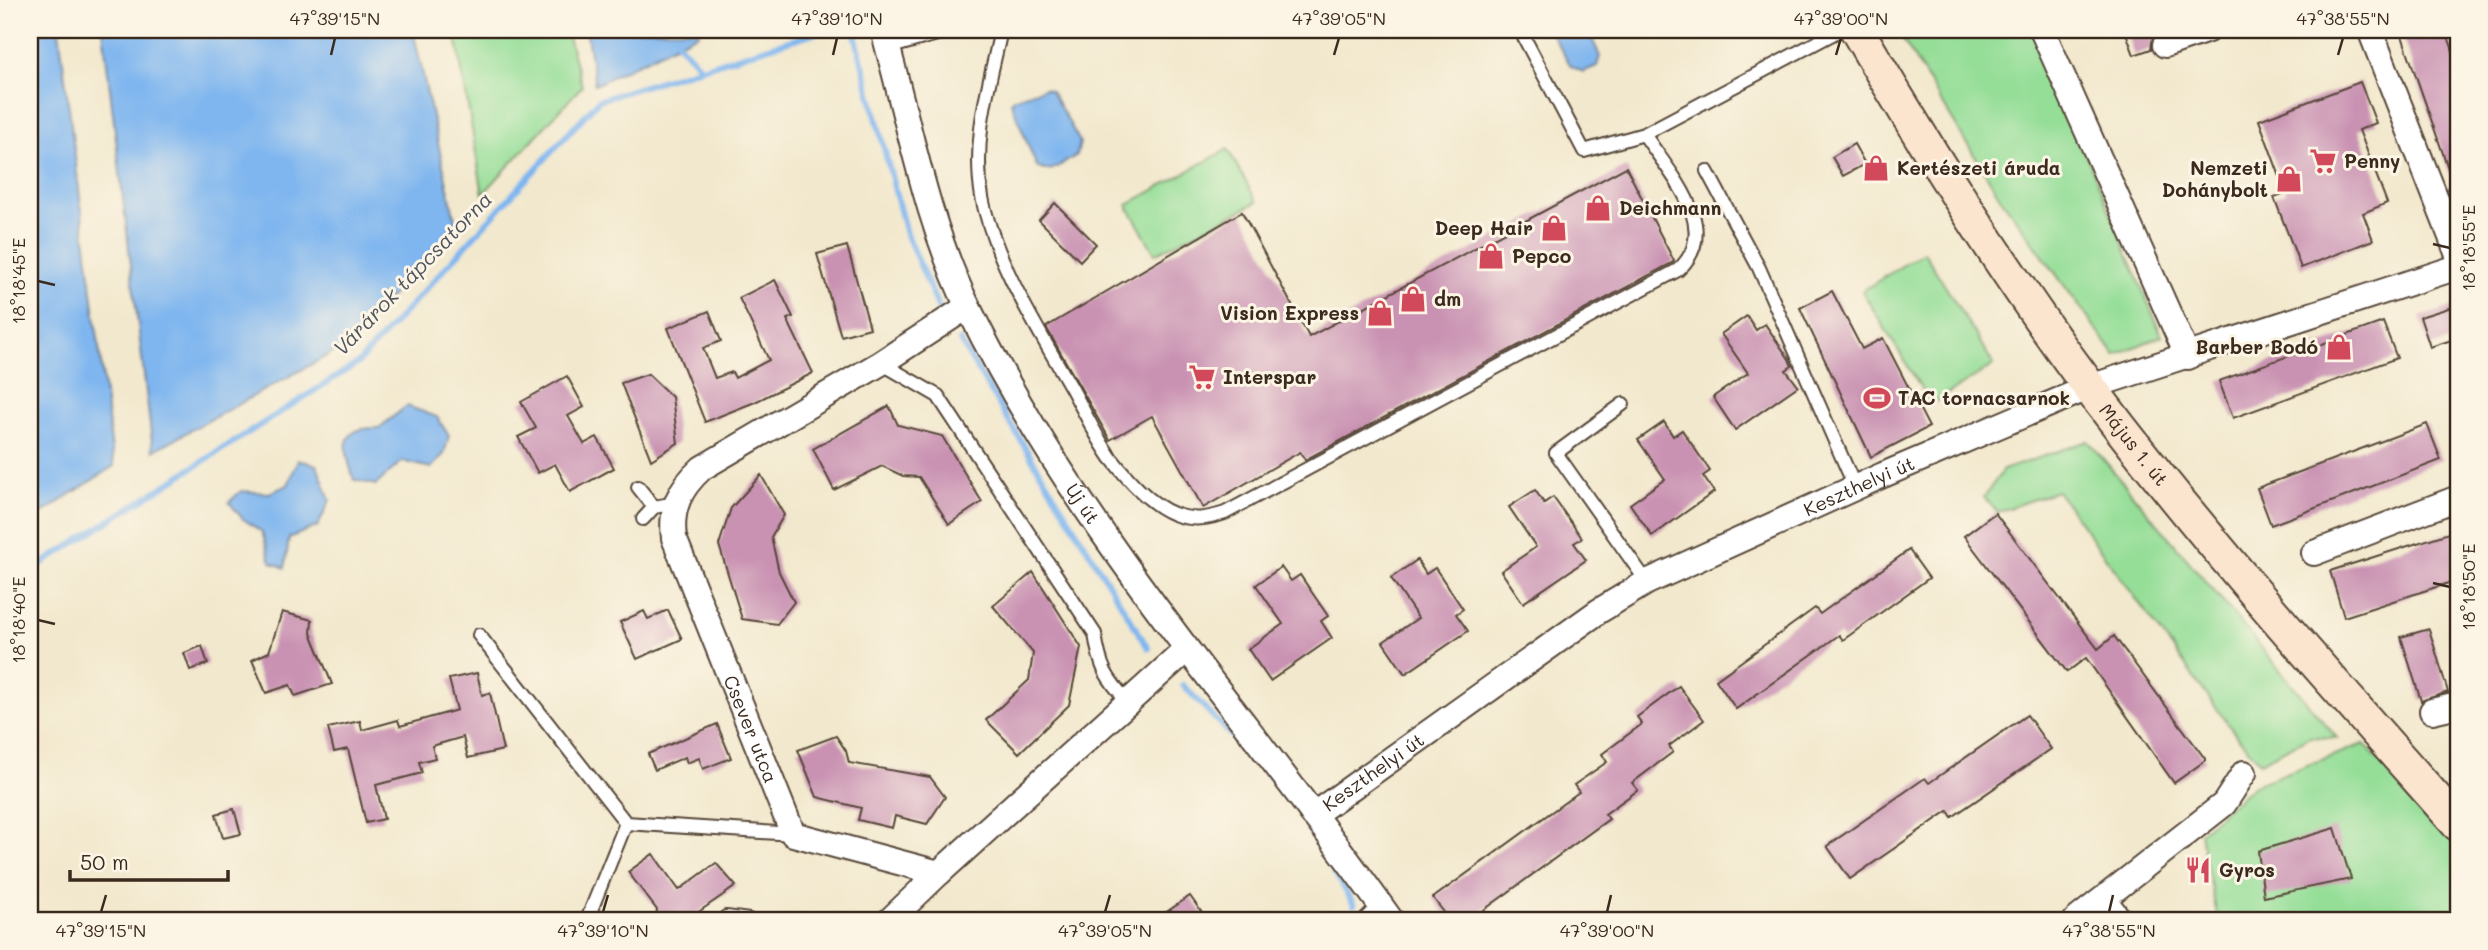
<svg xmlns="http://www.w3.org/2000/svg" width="2488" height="950" font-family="Mali,sans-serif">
	<rect width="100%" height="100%" fill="#fcf5e5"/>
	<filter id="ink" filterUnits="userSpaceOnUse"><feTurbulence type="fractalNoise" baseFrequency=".0143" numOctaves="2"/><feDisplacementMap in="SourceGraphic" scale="14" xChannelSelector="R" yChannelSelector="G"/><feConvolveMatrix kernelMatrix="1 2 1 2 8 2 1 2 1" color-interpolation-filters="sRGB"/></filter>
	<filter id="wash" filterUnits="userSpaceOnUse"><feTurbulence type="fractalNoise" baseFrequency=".00686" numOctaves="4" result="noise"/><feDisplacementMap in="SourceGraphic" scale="28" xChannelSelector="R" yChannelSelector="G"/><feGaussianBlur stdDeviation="1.57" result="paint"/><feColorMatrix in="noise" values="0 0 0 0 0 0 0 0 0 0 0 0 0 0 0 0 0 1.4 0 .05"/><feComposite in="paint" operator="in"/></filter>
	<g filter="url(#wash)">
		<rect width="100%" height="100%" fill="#f2e8cd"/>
		<g fill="#95de98" stroke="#68845b" stroke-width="2">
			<path d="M455,30H566L582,86L483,194Z"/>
			<path d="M1897,30H2034L2162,336L2115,355L2000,197Z"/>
			<path d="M1228,149L1257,202L1155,254L1127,205Z"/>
			<path d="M1924,252L1994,365L1931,404L1862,291Z"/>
			<path d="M2088,441L2337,738L2309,737L2260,762L2237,736L2057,491L1997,512L1984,497L2003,470Z"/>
			<path d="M2364,744L2458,847V920H2221L2217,915L2200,832L2254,785Z"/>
		</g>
		<g fill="#7fb6ef" stroke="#5d7086" stroke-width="2">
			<path d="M30,30H59L114,466L30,521Z"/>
			<path d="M103,30H413L456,224L347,345L153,451Z"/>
			<path d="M586,30H696L699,33L595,85Z"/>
			<path d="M1549,30H1588L1600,56L1597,66L1583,72L1571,66Z"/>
			<path d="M1045,88L1051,91L1080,142L1077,155C1064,162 1048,178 1036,165L1011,102L1015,98Z"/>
			<path d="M407,406L437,417L449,436L444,454L431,468L402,461L376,485L354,480C345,451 336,426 379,428Z"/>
			<path d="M298,460L317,465L330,500L318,526L289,538L285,568L271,562L262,532L242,518L229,502L241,491L269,493L288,485Z"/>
		</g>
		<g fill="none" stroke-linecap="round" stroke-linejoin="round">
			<g stroke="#7fb6ef" stroke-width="6">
				<path d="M854,30L905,230L939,309"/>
				<path d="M678,43L701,68"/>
				<path d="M960,341L1148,648"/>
				<path d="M30,571L358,363L599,100L824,30"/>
				<path d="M1183,685L1273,780"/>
				<path d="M1303,819L1354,905"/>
			</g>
		</g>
		<g id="blocks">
			<g fill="#c992b2">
				<path d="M2125,30H2154L2151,49L2134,55Z"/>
				<path d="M2400,30H2446L2458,66V190L2456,191Z"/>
				<path d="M2360,82L2376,123L2359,130L2387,203L2363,213L2373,240L2301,268L2274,197L2286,193L2259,120Z"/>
				<path d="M1854,144L1865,164L1843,176L1832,157Z"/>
				<path d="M1626,167L1674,261L1672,263L1305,460L1300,452L1203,508L1152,416L1110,440L1046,327L1242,212L1309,337Z"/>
				<path d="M1055,203L1096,244L1080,261L1039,220Z"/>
				<path d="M847,246L870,328L841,336L817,254Z"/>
				<path d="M775,280L793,317L787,319L813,373L755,402L705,422L668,328L709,311L721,341L703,348L715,378L732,372L735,378L769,360L739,298Z"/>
				<path d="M1832,291L1862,349L1883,338L1929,427L1871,457L1800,308Z"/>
				<path d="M2458,305V338L2430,347L2420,317Z"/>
				<path d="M1747,316L1756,330L1765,324L1789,359L1792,366L1786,370L1798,386L1735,430L1713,397L1748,373L1721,334Z"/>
				<path d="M2383,322L2397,358L2233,418L2219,381Z"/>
				<path d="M648,374L672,397L678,443L651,460L621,383Z"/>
				<path d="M567,376L584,407L568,416L584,444L597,437L614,468L570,492L555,464L538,473L518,437L536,428L521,402Z"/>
				<path d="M889,406L898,425L942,436L982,502L949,524L919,477L903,476L882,466L834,490L813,449Z"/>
				<path d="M1664,422L1673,436L1682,430L1710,471L1703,476L1714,492L1652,536L1630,504L1665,479L1638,440Z"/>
				<path d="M2427,424L2441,460L2271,525L2257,488Z"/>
				<path d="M761,475L784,515L771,537L779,572L794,602L777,624L742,619L719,545L731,508Z"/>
				<path d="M1535,490L1544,503L1553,497L1582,538L1574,543L1586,560L1523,603L1501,571L1536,547L1509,507Z"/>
				<path d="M1995,513L2098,649L2114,636L2206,760L2174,783L2086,658L2067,672L1964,536Z"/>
				<path d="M2458,530V580L2344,617L2330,571Z"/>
				<path d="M1909,550L1929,578L1843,640L1839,635L1736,709L1716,680L1815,608L1820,614Z"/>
				<path d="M1417,560L1426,574L1435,568L1463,609L1456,614L1468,631L1405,674L1383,642L1418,618L1391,578Z"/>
				<path d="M1281,567L1291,581L1300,575L1328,616L1321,621L1332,638L1270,681L1248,649L1283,624L1256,585Z"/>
				<path d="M1033,572L1081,647L1069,705L1019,753L986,720L1029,680L1033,653L993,606Z"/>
				<path d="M668,610L682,639L637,659L620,622L644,611L648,619Z"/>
				<path d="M282,612L312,620L311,633L332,684L295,696L290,685L266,693L252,660L269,652Z"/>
				<path d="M2429,629L2448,692L2421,701L2401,637Z"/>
				<path d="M202,646L208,664L190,670L184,653Z"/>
				<path d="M477,673L482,695L490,693L503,750L468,758L463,737L432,746L435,758L419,762L422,773L376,785L384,819L366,823L348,749L334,752L328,728L360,721L362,730L398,720L400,726L457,710L449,679Z"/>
				<path d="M1679,686L1704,720L1669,746L1673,752L1632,783L1638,790L1605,814L1609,819L1470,920H1450L1433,898L1579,792L1574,785L1607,762L1602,754L1642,724L1637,717Z"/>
				<path d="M2027,715L2051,749L1952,817L1948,811L1850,879L1827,846L1925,778L1929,783Z"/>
				<path d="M717,724L731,758L703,769L699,758L687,763L685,757L655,770L648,754Z"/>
				<path d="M836,736L846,751L849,763L930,777L945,797L927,824L895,816L892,828L858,820L861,808L817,797L798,750Z"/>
				<path d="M234,809L241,834L223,838L216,814Z"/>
				<path d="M2335,828L2351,879L2264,897L2258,851Z"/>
				<path d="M653,854L679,890L716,863L736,886L697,913L696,920H655L657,910L628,872Z"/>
				<path d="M1190,896L1207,920H1155Z"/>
			</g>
		</g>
	</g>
	<g filter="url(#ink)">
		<use href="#blocks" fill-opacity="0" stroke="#564638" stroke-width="2"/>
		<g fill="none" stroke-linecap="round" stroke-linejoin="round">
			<g stroke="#564638" stroke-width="16">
				<g id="service">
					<path d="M1001,30C989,86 972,139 982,197C994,260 1040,333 1072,389C1084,411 1096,437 1111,458C1127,478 1149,504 1174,514C1193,521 1207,519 1225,513L1678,270C1724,229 1669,173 1644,134"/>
					<path d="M1520,30L1584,151L1644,134L1840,30"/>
					<path d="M888,48L951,30"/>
					<path d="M1707,171L1759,268L1855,487"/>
					<path d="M881,363L938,396L1095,634C1100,668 1106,678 1129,703"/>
					<path d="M1623,404L1556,453L1647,582"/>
					<path d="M638,487L654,507"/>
					<path d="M643,519L654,507L676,503"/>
					<path d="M479,635L626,823L793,834"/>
					<path d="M587,920L626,823"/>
					<path d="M725,920L726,917L749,920"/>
					<path d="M1365,920L1380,905"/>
				</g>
			</g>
			<g stroke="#564638" stroke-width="28">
				<g id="minor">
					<path id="s1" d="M883,30C909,122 926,221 968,307C1077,532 1248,717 1391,920"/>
					<path d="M2042,30L2188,357"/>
					<path d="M2370,30L2458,255"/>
					<path d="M2165,45L2208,30"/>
					<path id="s2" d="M967,307L881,363L702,468C680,488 670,508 674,538L793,834L939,873L1186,650"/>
					<path d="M2314,553L2458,498"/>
					<path d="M2432,711L2458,705"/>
					<path id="s3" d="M1313,815L1599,611L1647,582L1883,475L2090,387L2458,267"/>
					<path d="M2104,900L2120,920"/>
					<path d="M890,920L939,873"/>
					<path d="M2076,920L2224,804L2244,773"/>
				</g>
			</g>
			<g stroke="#564638" stroke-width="37">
				<g id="secondary">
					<path id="s4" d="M1857,30C1937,167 2022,301 2119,426C2226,564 2343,694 2458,824"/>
				</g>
			</g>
			<use href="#service" stroke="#fff" stroke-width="12"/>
			<use href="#minor" stroke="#fff" stroke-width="24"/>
			<use href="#secondary" stroke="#fbe5cf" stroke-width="33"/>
		</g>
	</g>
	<path fill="none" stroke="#3b2a1e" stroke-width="2.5" d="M331,55L335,38M833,55L837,38M1334,55L1339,38M1836,55L1841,38M2338,55L2343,38M2433,244L2450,248M38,281L55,285M2433,583L2450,587M38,620L55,624M101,912L106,895M603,912L608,895M1105,912L1110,895M1607,912L1611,895M2109,912L2113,895"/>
	<defs>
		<g id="supermarket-bare" transform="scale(2.1)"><path d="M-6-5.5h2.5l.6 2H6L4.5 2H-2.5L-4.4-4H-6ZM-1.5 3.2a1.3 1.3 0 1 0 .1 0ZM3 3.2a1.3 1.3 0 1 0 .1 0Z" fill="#d1495b" stroke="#fcf5e5" stroke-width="2.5" paint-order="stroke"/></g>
		<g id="shop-bare" transform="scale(2.1)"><path d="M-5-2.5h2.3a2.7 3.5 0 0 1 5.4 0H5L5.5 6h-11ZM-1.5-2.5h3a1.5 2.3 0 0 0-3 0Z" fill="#d1495b" stroke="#fcf5e5" stroke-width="2.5" paint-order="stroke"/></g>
		<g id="stadium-bare" transform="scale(2.1)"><path d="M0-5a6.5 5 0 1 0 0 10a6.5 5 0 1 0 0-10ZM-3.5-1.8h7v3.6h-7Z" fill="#d1495b" stroke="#fcf5e5" stroke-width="2.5" paint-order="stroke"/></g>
		<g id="restaurant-bare" transform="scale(2.1)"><path d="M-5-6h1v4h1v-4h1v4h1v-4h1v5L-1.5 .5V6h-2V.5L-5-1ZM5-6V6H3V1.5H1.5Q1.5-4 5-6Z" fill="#d1495b" stroke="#fcf5e5" stroke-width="2.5" paint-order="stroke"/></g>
	</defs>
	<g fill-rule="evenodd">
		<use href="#supermarket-bare" x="2323" y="161"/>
		<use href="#shop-bare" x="1876" y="168"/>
		<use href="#shop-bare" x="2289" y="179"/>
		<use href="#shop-bare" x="1598" y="208"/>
		<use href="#shop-bare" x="1554" y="228"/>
		<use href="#shop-bare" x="1491" y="256"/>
		<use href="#shop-bare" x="1413" y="299"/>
		<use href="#shop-bare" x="1380" y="313"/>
		<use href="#shop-bare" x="2339" y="347"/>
		<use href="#supermarket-bare" x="1202" y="377"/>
		<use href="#stadium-bare" x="1877" y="398"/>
		<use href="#restaurant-bare" x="2198" y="870"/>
	</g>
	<g text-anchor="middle" stroke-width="6" stroke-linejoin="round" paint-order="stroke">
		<g font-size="19" font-weight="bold" fill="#3b2a1e" stroke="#fcf5e5" text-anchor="start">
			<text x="2344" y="168">Penny</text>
			<text x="1897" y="175">Kertészeti áruda</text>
			<text x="2268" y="175" text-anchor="end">Nemzeti<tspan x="2268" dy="22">Dohánybolt</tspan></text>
			<text x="1619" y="215">Deichmann</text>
			<text x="1533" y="235" text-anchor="end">Deep Hair</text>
			<text x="1512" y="263">Pepco</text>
			<text x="1434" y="306">dm</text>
			<text x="1359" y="320" text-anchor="end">Vision Express</text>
			<text x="2318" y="354" text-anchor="end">Barber Bodó</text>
			<text x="1223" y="384">Interspar</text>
			<text x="1898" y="405">TAC tornacsarnok</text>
			<text x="2219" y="877">Gyros</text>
		</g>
		<g font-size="19" fill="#3b2a1e" stroke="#fcf5e5">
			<text dy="7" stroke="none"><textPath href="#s4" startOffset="499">Május 1. út</textPath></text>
			<text dy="7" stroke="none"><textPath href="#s3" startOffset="640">Keszthelyi út</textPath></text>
			<text dy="7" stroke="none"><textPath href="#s1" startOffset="518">Új út</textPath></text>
			<text dy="7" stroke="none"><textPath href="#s2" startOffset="595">Csever utca</textPath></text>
			<text dy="7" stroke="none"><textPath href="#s3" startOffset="74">Keszthelyi út</textPath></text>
		</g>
		<g font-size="21" font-style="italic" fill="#4f545d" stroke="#fcf5e5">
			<text transform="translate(413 274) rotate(-46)" y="7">Várárok tápcsatorna</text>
		</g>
	</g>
	<rect width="2488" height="950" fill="none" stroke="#fcf5e5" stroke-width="77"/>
	<path d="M70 870v10h158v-10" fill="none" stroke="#3b2a1e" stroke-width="3.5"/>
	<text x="80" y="870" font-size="21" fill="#3b2a1e" stroke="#fcf5e5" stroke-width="5" paint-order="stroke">50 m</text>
	<rect x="38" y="38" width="2412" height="874" fill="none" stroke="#3b2a1e" stroke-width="2.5"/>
	<g font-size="18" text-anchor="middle" fill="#3b2a1e">
		<text x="335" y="25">47°39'15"N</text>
		<text x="837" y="25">47°39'10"N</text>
		<text x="1339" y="25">47°39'05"N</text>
		<text x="1841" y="25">47°39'00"N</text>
		<text x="2343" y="25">47°38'55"N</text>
		<text transform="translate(2469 248) rotate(-90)" y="6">18°18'55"E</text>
		<text transform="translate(19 281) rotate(-90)" y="6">18°18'45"E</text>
		<text transform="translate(2469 587) rotate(-90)" y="6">18°18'50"E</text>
		<text transform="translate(19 620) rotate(-90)" y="6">18°18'40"E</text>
		<text x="101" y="937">47°39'15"N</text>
		<text x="603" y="937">47°39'10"N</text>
		<text x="1105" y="937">47°39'05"N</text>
		<text x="1607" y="937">47°39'00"N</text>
		<text x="2109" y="937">47°38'55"N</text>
	</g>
</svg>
